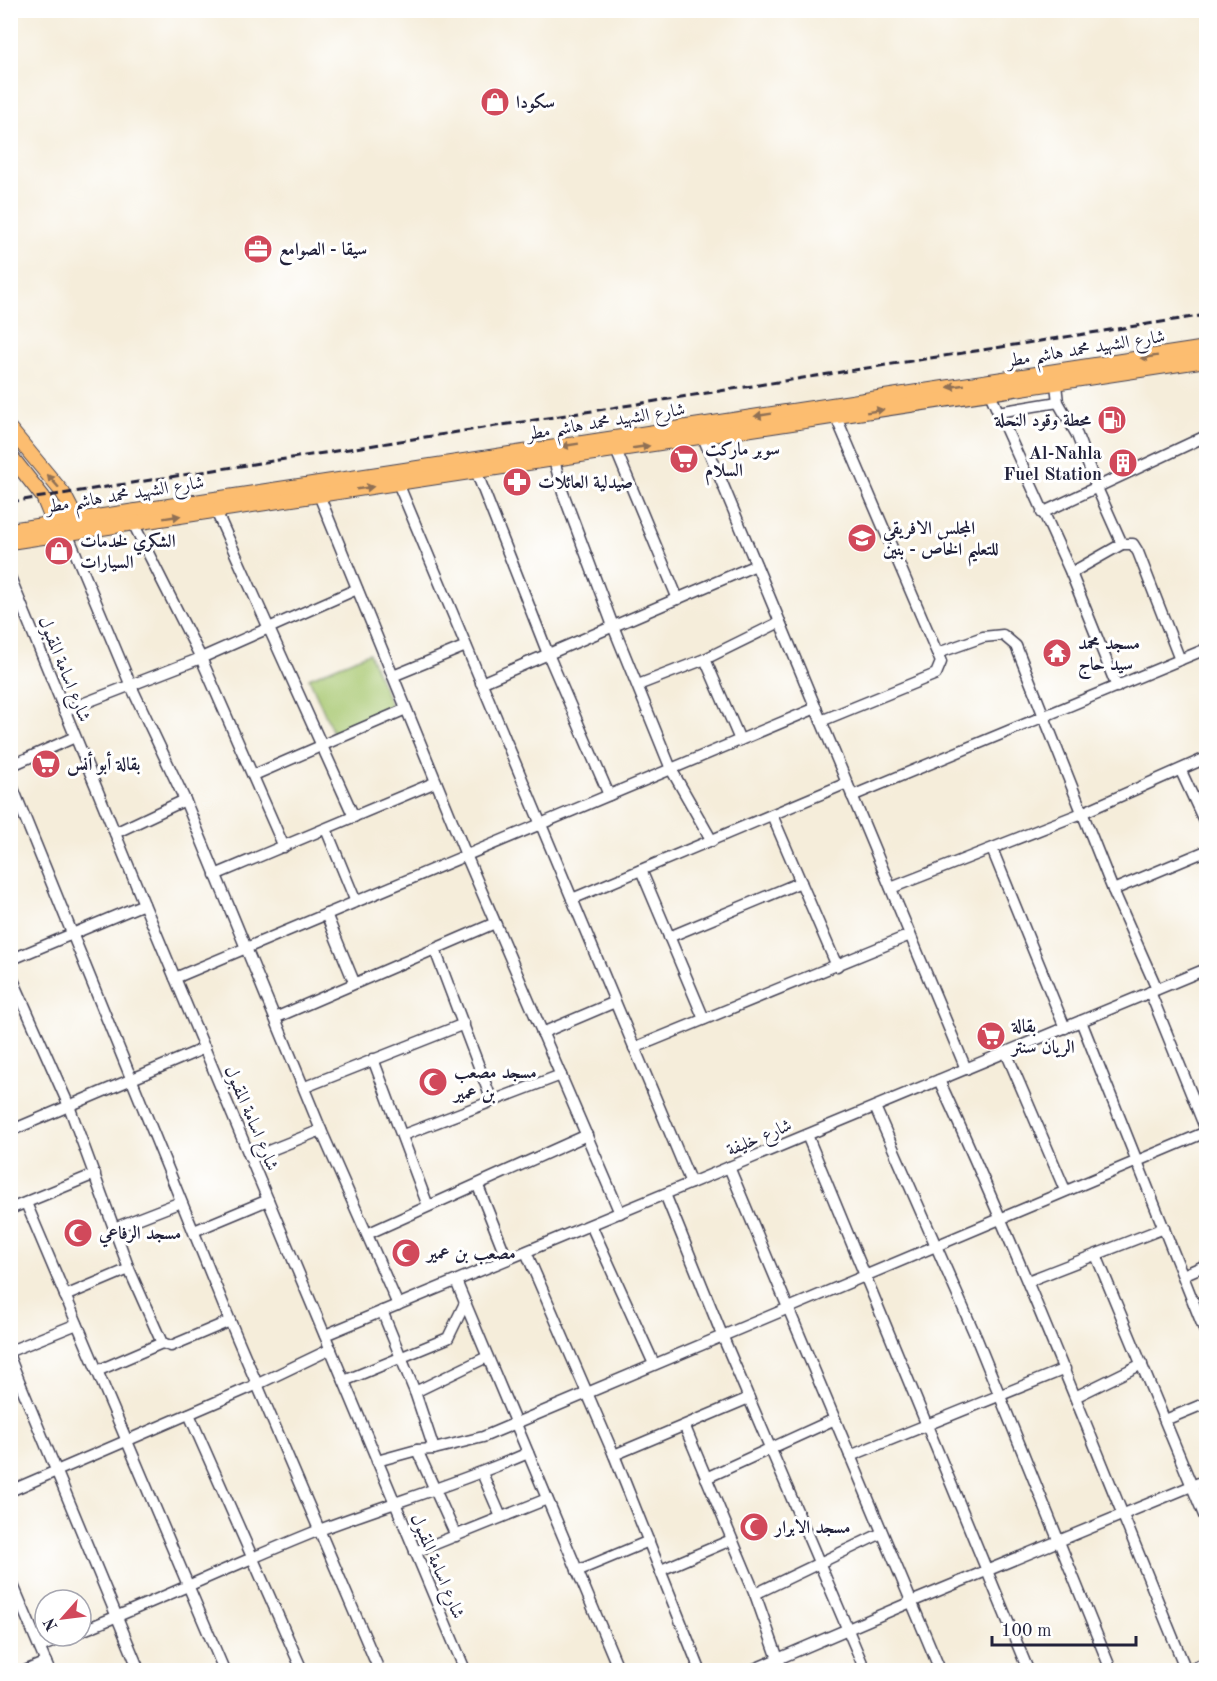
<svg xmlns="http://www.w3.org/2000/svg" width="1217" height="1681" font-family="'Old Standard TT',Amiri,serif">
	<rect width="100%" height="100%" fill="#fff"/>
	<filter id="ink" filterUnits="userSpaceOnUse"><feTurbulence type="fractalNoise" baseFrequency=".0167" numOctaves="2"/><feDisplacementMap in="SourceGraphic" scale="12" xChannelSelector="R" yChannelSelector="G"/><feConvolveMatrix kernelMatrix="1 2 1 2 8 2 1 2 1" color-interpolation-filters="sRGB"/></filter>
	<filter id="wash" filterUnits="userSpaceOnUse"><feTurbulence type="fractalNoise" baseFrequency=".008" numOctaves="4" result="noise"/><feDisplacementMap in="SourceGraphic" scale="24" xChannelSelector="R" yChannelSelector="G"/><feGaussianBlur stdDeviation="1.35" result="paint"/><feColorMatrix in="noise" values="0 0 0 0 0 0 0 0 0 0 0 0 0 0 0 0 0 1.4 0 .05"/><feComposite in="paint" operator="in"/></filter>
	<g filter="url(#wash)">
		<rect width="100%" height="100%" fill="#f5edda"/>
		<path fill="#a7c76f" stroke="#647455" stroke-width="1.5" d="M369,653L393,710L334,735L309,678Z"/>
	</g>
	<g filter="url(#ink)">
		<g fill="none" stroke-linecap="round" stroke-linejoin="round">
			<g stroke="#424053" stroke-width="13">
				<g id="minor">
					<path d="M1055,376L1058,402L1077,435L1097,488L1122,544"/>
					<path d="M990,394L1071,573L1117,687"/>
					<path d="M998,412L1058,402"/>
					<path d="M703,437L966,1069"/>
					<path d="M616,450L678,599"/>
					<path d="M554,460L563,493L613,626L671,769L712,841"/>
					<path d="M476,471L548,654L609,795"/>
					<path d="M398,483L691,1183"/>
					<path d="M319,495L466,855L620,1213"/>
					<path d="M216,511L354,817"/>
					<path d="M1042,513L1206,436"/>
					<path d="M133,523L201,658L284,847"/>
					<path d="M67,533L131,686L185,800L321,1130L398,1305"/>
					<path d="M1071,573L1122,544H1133L1138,552L1180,660"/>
					<path d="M10,577L144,904L465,1670"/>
					<path d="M938,653L983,637L1003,635L1016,646L1113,890L1157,989"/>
					<path d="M705,659L740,740"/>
					<path d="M393,676L466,646"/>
					<path d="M481,683L756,565"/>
					<path d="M638,685L705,659L780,622"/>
					<path d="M64,711L201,658L357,589"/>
					<path d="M821,721L936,674L941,662L836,417"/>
					<path d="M10,766L75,737"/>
					<path d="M1181,771L1206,825"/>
					<path d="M254,775L406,709"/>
					<path d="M10,781L230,1321L379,1670"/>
					<path d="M852,796L1206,649"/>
					<path d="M772,815L837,966"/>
					<path d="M326,829L356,902"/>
					<path d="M115,833L185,800"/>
					<path d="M992,849L1065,1028"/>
					<path d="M641,870L704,1019"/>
					<path d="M215,875L436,782"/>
					<path d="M891,888L1082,813L1206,758"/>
					<path d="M1113,890L1206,851"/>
					<path d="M572,899L847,783"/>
					<path d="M326,914L354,982"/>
					<path d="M669,937L801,882"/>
					<path d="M435,950L492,1101"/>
					<path d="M10,960L144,904"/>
					<path d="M10,973L69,1106L129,1269L162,1343L171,1346L230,1321"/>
					<path d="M175,978L816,708"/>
					<path d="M1150,992L1206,1130"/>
					<path d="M275,1018L495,923"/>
					<path d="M1081,1021L1206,1334"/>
					<path d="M542,1033L615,1002"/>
					<path d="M634,1048L910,935"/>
					<path d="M1006,1052L1065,1190"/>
					<path d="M373,1059L428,1206"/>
					<path d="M939,1080C1028,1274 1105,1473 1186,1670"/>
					<path d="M305,1087L464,1024"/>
					<path d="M875,1107L976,1337L1111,1670"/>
					<path d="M10,1131L205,1048"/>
					<path d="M403,1135L561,1075"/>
					<path d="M807,1135L1028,1670"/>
					<path d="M251,1158L321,1130"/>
					<path d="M729,1167L940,1670"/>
					<path d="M478,1186L507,1259"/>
					<path d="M665,1194L722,1335L865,1670"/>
					<path d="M26,1203L224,1670"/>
					<path d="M10,1209L95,1174"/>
					<path d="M591,1225L654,1364"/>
					<path d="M114,1228L181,1202"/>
					<path d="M194,1231L268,1200"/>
					<path d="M367,1234L587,1135"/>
					<path d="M526,1252L614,1455L700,1670"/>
					<path d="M1096,1255L1206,1520"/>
					<path d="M1183,1275L1206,1265"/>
					<path d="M456,1281L619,1670"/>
					<path d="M1028,1281L1164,1228"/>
					<path d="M65,1296L129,1269"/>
					<path d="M382,1311L415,1392"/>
					<path d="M325,1335L1206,969"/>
					<path d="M10,1351L77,1324"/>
					<path d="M10,1359L139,1670"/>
					<path d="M97,1371L162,1343"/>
					<path d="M344,1381L448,1338L465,1303"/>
					<path d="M1077,1396L1142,1364"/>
					<path d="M189,1414L302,1670"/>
					<path d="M1165,1420L1206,1403"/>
					<path d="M685,1427L755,1594L782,1670"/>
					<path d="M434,1449L483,1437L1206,1132"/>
					<path d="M417,1450L456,1536"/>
					<path d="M614,1455L749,1398"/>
					<path d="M850,1456L1065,1369"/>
					<path d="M377,1461L417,1450L434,1449L415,1392L487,1357"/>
					<path d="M482,1473L501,1517"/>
					<path d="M706,1478L835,1419"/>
					<path d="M10,1491L258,1384L331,1349"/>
					<path d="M415,1552L547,1499"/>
					<path d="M661,1570L731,1540"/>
					<path d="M577,1571L649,1541"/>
					<path d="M10,1578L49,1670"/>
					<path d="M755,1594L882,1533"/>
					<path d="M81,1631C162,1599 241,1561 322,1529C391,1503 460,1483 528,1453"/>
					<path d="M40,1647L67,1636"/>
					<path d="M27,1670L46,1662"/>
					<path d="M752,1670L911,1602L1206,1480"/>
					<path d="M1188,1670L1206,1663"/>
				</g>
			</g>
			<g stroke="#424053" stroke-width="16">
				<g id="major">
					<path d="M10,429L63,493L80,526"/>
					<path d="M10,455L43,497L56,529"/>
					<path d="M10,530L1206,348"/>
					<path d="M10,542L1206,360"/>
				</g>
			</g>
			<use href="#minor" stroke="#fff" stroke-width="10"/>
			<use href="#major" stroke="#fcbd6f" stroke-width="14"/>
			<path stroke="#22223b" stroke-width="3" stroke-dasharray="9 4.5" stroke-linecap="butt" d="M10,502L1206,315"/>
		</g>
		<defs><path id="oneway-solid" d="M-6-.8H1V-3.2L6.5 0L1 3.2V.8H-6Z" transform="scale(1.5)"/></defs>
		<g fill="#8f7055">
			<use href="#oneway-solid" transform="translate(1149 357) rotate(171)"/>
			<use href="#oneway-solid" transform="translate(956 386) rotate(171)"/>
			<use href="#oneway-solid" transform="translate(875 411) rotate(-9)"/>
			<use href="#oneway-solid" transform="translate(763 415) rotate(171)"/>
			<use href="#oneway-solid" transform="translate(570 445) rotate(171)"/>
			<use href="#oneway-solid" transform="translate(641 447) rotate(-8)"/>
			<use href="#oneway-solid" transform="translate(53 481) rotate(-131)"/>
			<use href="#oneway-solid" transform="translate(365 488) rotate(-9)"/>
			<use href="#oneway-solid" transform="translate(172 517) rotate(-9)"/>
		</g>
	</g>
	<defs>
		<g id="shop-disc" transform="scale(1.5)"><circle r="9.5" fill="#d1495b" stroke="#fff"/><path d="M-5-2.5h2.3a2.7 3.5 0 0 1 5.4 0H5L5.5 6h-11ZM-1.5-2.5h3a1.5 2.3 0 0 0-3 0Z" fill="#fff"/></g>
		<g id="office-disc" transform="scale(1.5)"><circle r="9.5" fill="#d1495b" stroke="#fff"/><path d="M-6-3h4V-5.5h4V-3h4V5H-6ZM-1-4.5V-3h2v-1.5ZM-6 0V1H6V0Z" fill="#fff"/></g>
		<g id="fuel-disc" transform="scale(1.5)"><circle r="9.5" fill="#d1495b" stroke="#fff"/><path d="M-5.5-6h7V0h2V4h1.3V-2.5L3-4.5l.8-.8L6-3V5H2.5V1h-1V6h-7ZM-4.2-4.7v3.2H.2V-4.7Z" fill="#fff"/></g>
		<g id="supermarket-disc" transform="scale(1.5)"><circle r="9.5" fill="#d1495b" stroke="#fff"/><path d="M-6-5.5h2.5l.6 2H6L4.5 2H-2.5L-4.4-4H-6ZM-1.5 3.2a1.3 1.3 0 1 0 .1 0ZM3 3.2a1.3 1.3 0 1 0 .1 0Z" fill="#fff"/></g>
		<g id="building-disc" transform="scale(1.5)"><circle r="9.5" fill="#d1495b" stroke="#fff"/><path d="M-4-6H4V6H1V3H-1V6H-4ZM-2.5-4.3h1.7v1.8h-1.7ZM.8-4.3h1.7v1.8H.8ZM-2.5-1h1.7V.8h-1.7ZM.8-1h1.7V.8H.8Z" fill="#fff"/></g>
		<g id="pharmacy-disc" transform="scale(1.5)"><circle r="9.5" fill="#d1495b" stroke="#fff"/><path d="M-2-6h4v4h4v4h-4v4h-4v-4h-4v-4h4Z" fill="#fff"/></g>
		<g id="school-disc" transform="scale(1.5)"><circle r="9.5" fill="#d1495b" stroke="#fff"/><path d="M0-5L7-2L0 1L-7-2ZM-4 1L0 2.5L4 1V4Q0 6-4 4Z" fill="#fff"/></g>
		<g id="temple-disc" transform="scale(1.5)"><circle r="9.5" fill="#d1495b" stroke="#fff"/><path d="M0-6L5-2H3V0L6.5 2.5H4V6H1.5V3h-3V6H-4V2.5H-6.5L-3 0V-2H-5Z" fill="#fff"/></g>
		<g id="mosque-disc" transform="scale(1.5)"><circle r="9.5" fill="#d1495b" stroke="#fff"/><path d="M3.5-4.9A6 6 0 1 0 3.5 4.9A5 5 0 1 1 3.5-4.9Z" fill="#fff"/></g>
	</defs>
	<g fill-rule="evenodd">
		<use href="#shop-disc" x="495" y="102"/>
		<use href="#office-disc" x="258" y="249"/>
		<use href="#fuel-disc" x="1112" y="420"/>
		<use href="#supermarket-disc" x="684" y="459"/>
		<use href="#building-disc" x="1123" y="463"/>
		<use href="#pharmacy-disc" x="517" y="482"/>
		<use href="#school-disc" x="862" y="538"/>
		<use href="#shop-disc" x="59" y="551"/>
		<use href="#temple-disc" x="1057" y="653"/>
		<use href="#supermarket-disc" x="46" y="764"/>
		<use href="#supermarket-disc" x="991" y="1036"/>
		<use href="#mosque-disc" x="433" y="1082"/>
		<use href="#mosque-disc" x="78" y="1233"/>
		<use href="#mosque-disc" x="406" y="1253"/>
		<use href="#mosque-disc" x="754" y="1527"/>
	</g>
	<g text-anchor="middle" stroke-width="6" stroke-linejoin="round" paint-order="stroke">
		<g font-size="18" font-weight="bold" fill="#22223b" stroke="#fff" text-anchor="start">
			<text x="516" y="108">سكودا</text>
			<text x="279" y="255">سيقا - الصوامع</text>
			<text x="1091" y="426" text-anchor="end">محطة وقود النحلة</text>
			<text x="705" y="455">سوبر ماركت<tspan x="705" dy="21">السلام</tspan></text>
			<text x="1102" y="459" text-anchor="end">Al-Nahla<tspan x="1102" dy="21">Fuel Station</tspan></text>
			<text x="538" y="488">صيدلية العائلات</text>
			<text x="883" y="534">المجلس الافريقي<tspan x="883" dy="21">للتعليم الخاص - بنين</tspan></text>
			<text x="80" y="547">الشكري لخدمات<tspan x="80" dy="21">السيارات</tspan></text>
			<text x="1078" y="649">مسجد محمد<tspan x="1078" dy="21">سيد حاج</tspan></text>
			<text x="67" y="770">بقالة أبو أنس</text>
			<text x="1012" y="1032">بقالة<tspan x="1012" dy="21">الريان سنتر</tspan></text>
			<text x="454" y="1078">مسجد مصعب<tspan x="454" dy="21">بن عمير</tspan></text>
			<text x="99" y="1239">مسجد الرفاعي</text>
			<text x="427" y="1259">مصعب بن عمير</text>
			<text x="775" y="1533">مسجد الابرار</text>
		</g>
		<g font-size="18" fill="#22223b" stroke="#fff">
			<text transform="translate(1086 348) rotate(-9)" y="6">شارع الشهيد محمد هاشم مطر</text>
			<text transform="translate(606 421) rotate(-9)" y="6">شارع الشهيد محمد هاشم مطر</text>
			<text transform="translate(125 494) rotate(-9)" y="6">شارع الشهيد محمد هاشم مطر</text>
			<text transform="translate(65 669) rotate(68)" y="6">شارع اسامة المقبول</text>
			<text transform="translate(252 1118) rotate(67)" y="6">شارع اسامة المقبول</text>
			<text transform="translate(759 1137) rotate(-23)" y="6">شارع خليفة</text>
			<text transform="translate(438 1566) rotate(67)" y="6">شارع اسامة المقبول</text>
		</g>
	</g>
	<rect width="1217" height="1681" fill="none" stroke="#fff" stroke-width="36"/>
	<g transform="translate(63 1618) rotate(242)"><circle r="28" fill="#ffffff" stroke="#a7a7b1" stroke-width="1.5"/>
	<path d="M0-4.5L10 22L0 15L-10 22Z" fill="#d1495b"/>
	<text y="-9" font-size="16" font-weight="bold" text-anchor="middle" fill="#22223b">N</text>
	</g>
	<path d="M992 1636v9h144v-9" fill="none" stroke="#22223b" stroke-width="3"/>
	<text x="1001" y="1636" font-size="18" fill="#22223b" stroke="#ffffff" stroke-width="4.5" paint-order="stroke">100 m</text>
</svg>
